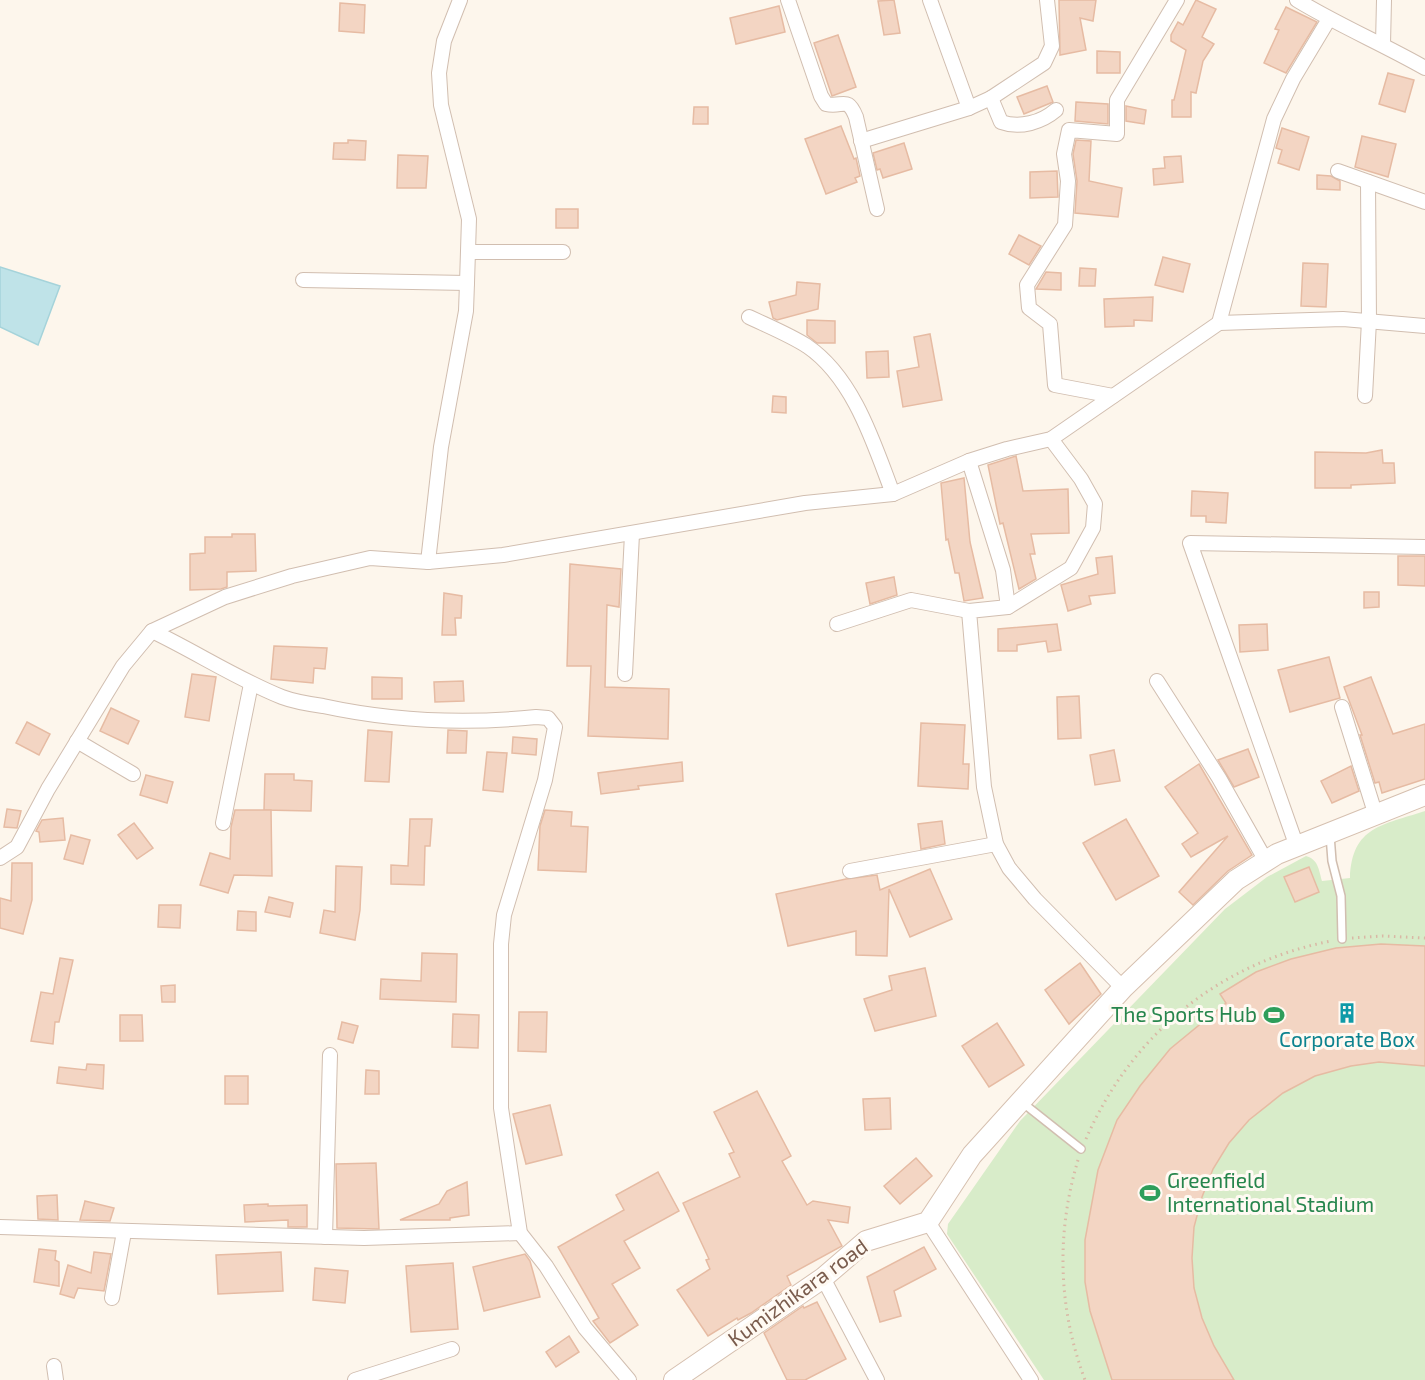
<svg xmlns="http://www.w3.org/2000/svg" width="1425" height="1380" font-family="'Exo 2',sans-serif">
	<rect width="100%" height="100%" fill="#fdf6ec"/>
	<path fill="#d8ecc9" d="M1425,811V1380H1044L947,1234L948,1224L1020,1121L1225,909L1267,877L1306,856C1318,859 1319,870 1322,881L1350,878C1352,826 1383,825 1425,811Z"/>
	<path fill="#bfe3e8" stroke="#a5d3da" stroke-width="1.5" d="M0,267L60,286L38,345L0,327Z"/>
	<g fill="#f3d5c3" stroke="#e6bba3" stroke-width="1.5">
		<path d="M894,0L900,33L884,35L878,1Z"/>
		<path d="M1059,0H1096L1093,21L1080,18L1086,50L1060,55Z"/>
		<path d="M1196,0L1216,9L1202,37L1214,44L1203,61L1196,93L1191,92V117H1172V100H1174L1186,50L1171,41V35L1178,22L1183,25Z"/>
		<path d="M340,3L365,5L364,33L339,31Z"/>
		<path d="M779,6L785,32L736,44L730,18Z"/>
		<path d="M1286,7L1317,22L1286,73L1264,63L1279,30L1275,29Z"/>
		<path d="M838,35L856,87L832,96L814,43Z"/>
		<path d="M1097,51L1120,52V73H1097Z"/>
		<path d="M1388,73L1414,80L1405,112L1379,104Z"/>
		<path d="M1047,86L1053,102L1024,114L1017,97Z"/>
		<path d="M1076,102L1108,104V124L1075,121Z"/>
		<path d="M1126,106L1146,110L1144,124L1126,121Z"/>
		<path d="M694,107H708V124H693Z"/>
		<path d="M841,126L854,159L856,158L860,176L855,178L857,182L826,194L805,139Z"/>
		<path d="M1282,128L1309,137L1299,170L1278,163L1282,150L1276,148Z"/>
		<path d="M1362,136L1396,144L1388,177L1355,167Z"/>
		<path d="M348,140L366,141L365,160L333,159L334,143H348Z"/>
		<path d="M1076,140L1091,141L1089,181L1122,188L1118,217L1075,213L1077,181L1073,154Z"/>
		<path d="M904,143L912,169L883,178L880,169L877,170L873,153Z"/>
		<path d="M398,155L428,156L426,188H397Z"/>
		<path d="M1181,156L1183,182L1154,185L1153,169L1165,168L1164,157Z"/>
		<path d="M1057,171L1058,197L1030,198V172Z"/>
		<path d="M1317,175L1331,176L1340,181V190L1317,189Z"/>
		<rect x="556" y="209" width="22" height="19"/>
		<path d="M1019,235L1041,246L1029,265L1009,254Z"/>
		<path d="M1163,257L1190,264L1183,292L1155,285Z"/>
		<path d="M1303,263L1328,264L1326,307L1301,306Z"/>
		<path d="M1080,268L1096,269L1095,286H1079Z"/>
		<path d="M1046,272L1061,273V290L1036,289Z"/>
		<path d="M797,282L820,284L818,309L777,320L773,318L769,302L796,295Z"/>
		<path d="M1153,297L1152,321L1134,320V326L1105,327L1104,299Z"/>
		<path d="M807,320L835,321V343H817L807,335Z"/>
		<path d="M930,334L942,400L903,407L897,371L919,367L914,337Z"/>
		<path d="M888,351L889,377L867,378L866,352Z"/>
		<path d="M773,396L786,397V413L772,412Z"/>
		<path d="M1382,450L1383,463H1394L1395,483L1351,485V488H1315V452L1366,453Z"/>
		<path d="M1016,456L1023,491L1068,489L1069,533L1031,534L1035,554H1030L1036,579L1019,589L1003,523L1000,524L988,465Z"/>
		<path d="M964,478L970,542L983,598L964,601L959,573H955L948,539L946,540L941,483Z"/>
		<path d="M1192,491L1228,493L1226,523L1206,522V516H1191Z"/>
		<path d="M232,534H255L256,571L227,572V587L221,589L190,590V554L205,553V537H232Z"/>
		<path d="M1112,556L1115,593L1089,596L1091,604L1068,611L1061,585L1098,574L1096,558Z"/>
		<path d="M1398,556H1425V586L1398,585Z"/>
		<path d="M570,564L621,569L619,607L607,605L605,687L669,689L668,739L588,736L591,666H567Z"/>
		<path d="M894,577L897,595L870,604L866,583Z"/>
		<path d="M1364,592H1379V607L1364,608Z"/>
		<path d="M444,593L462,596L461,618H455L456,635H442Z"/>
		<path d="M1057,624L1061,650L1048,652L1046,641L1017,645V651H998V629Z"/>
		<path d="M1267,624L1268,650L1240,652L1239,625Z"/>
		<path d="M274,646L327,648L325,669L314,668L313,683L271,679Z"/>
		<path d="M1329,657L1340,698L1290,712L1278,670Z"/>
		<path d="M192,674L216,677L209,721L185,717Z"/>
		<path d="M372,677L402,678V699H372Z"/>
		<path d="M1371,677L1393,734L1425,724V779L1382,793L1379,782L1375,783L1360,735H1362L1344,687Z"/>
		<path d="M463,681L464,701L435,702L434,682Z"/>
		<path d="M1079,696L1081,738L1058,739L1057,697Z"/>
		<path d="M111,708L139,721L128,744L100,731Z"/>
		<path d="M27,722L50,734L39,755L16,743Z"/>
		<path d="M921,723L965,725L963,764H969L968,789L918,786Z"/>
		<path d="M368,730L392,732L389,782L365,781Z"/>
		<path d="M448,730L467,731L466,753H447Z"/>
		<path d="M513,737L537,739L536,755L512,753Z"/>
		<path d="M1248,749L1259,777L1234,787L1218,760Z"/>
		<path d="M1114,750L1120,781L1095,785L1090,755Z"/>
		<path d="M487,752L507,753L503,792L483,790Z"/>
		<path d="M682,762L683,781L638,786L639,789L601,794L598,773Z"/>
		<path d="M1199,764L1252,855L1228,871L1193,905L1179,892L1228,836L1191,857L1182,844L1198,833L1165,787Z"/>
		<path d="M1351,766L1359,791L1332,803L1321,781Z"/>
		<path d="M265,774H294V780L312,781L311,811L264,810Z"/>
		<path d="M146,775L173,782L167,803L140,795Z"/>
		<path d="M7,809L21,811L17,828L4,827Z"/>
		<path d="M235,810H271L272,876L234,875L228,893L200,885L210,853L230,859L231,827Z"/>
		<path d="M545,810L572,812L571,826L588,827L586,872L538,870L540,826Z"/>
		<path d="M63,818L65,840L40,842L39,832L36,831L42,820Z"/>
		<path d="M410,819H432L430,846H425L424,885L391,884V865L408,866Z"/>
		<path d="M1126,819L1159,876L1116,900L1083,843Z"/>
		<path d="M942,821L945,844L921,849L918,824Z"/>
		<path d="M134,823L153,848L137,859L118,835Z"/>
		<path d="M71,835L90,840L83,864L64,859Z"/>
		<path d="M12,863H32V900L23,934L0,928V898L11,901Z"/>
		<path d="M336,866L362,867L360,910L355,940L320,933L324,910L335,912Z"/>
		<path d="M1309,867L1319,892L1295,902L1284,877Z"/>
		<path d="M930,869L952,919L910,937L889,889L887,956L856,955V931L788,946L776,894L846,879L877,875L880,890Z"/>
		<path d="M269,897L293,903L290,917L265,912Z"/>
		<path d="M159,905H181L180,928L158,927Z"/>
		<path d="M238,911L256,912V931L237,930Z"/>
		<path d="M1381,944L1425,946V1066L1379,1062L1351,1066L1315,1076L1283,1093L1249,1120L1229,1143L1213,1169L1202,1197L1194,1227L1192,1258L1194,1288L1202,1318L1214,1346L1234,1380H1112L1090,1311L1085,1282V1240L1098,1170L1117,1120L1140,1086L1170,1049L1226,1003L1220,994L1256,972L1291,959L1336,948Z"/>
		<path d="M422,953L457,954L456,1002L380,999L381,979L421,981Z"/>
		<path d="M60,958L73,960L59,1022H55L53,1044L31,1041L41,992L53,994Z"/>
		<path d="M1080,963L1101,994L1069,1024L1045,990Z"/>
		<path d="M925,968L936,1016L875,1031L864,999L892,990L889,976Z"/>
		<path d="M175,985V1002H162L161,986Z"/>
		<path d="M519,1012H547L546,1052L518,1051Z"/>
		<path d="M453,1014L479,1015L478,1048L452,1047Z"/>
		<path d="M120,1015H142L143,1041H120Z"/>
		<path d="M342,1022L358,1026L353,1043L338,1039Z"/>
		<path d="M997,1023L1024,1065L989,1087L962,1046Z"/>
		<path d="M87,1064L104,1065L103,1089L57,1083L59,1067L86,1070Z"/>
		<path d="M366,1070L379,1071V1094H365Z"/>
		<rect x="225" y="1076" width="23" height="28"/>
		<path d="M757,1091L791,1156L782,1161L807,1205L813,1201L850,1207L848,1223L828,1220L842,1246L787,1276L791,1285L751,1313L738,1320L737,1318L708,1336L677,1290L710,1269L706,1260L709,1259L683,1203L740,1177L729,1154L734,1152L714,1112Z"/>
		<path d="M890,1098L891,1129L865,1130L863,1099Z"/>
		<path d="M550,1105L562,1155L526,1164L513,1114Z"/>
		<path d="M916,1158L932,1176L900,1204L884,1186Z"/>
		<path d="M376,1163L379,1229L337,1228L336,1164Z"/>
		<path d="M658,1172L679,1211L624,1241L640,1268L612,1284L638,1325L610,1343L593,1321L599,1318L558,1247L624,1210L616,1195Z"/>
		<path d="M467,1182L469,1215L450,1218V1220H400L439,1204L447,1191Z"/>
		<path d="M57,1195L58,1220L38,1219L37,1196Z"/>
		<path d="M85,1201L114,1208L110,1221L80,1220Z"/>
		<path d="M268,1204V1206L307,1205V1227H288V1220L245,1222L244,1205Z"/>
		<path d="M924,1247L936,1269L894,1291L901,1316L880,1322L867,1277Z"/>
		<path d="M39,1249L56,1251L55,1260L59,1262V1286L34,1282Z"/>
		<path d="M94,1252L111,1254L104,1291L78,1288L74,1298L60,1294L68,1265L91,1273Z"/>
		<path d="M281,1252L283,1291L218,1294L216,1255Z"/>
		<path d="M525,1254L530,1261L540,1297L484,1311L473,1267Z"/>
		<path d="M453,1263L458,1329L411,1332L406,1266Z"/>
		<path d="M315,1268L348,1271L345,1303L313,1300Z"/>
		<path d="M817,1302L846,1359L805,1380H787L764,1333L803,1306L804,1308Z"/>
		<path d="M569,1336L579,1352L556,1367L546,1352Z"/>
	</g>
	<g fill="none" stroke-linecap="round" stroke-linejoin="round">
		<g stroke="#d1beb0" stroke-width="10">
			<g id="lane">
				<path d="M1330,835L1332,861L1341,896L1342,939"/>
				<path d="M1023,1103L1081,1149"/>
			</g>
		</g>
		<g stroke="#d1beb0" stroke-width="16">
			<g id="street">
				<path d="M788,0L821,96L826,104C843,108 847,95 856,117L877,209"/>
				<path d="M930,0L969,108"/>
				<path d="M1297,0C1338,25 1383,44 1425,68"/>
				<path d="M1383,44L1384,0"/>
				<path d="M991,98L1001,122C1020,129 1042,122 1056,110"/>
				<path d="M861,141L969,108L991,98L1044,63L1052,46L1047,0"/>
				<path d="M1338,171L1425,202"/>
				<path d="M469,252H563"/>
				<path d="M303,280L467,283"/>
				<path d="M749,317C768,326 790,335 807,346C854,378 874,444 893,494"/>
				<path d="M1219,323L1274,119L1293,79L1329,19"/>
				<path d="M1113,396L1055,385L1050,324L1029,308L1027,285L1065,225L1068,181L1064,154L1069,130L1117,134V100L1177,0"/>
				<path d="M1365,396L1369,321L1368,182"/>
				<path d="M969,461L1003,570L1008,607L969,611L984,787L996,844L1009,868L1035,899L1123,988"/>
				<path d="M428,562L441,447L466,311L467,283L469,219L441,105L439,73L444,41L460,0"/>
				<path d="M1008,607L1071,568L1093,528L1095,504L1081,479L1051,439"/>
				<path d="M837,624L911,600L969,611"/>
				<path d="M152,631C196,652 237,679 282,697C295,702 309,704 323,706C392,721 466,724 536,717L548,718L555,727L545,780L504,915L501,944V1108L520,1233L546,1266L585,1328L629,1380"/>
				<path d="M625,674L632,534"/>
				<path d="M1157,681L1219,778L1266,861"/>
				<path d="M1342,707L1376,816"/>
				<path d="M77,741L133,774"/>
				<path d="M223,823L251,684"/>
				<path d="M1297,847L1190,543L1425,547"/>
				<path d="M0,858L17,847L48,789L123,666L152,631L225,597L292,576L370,558L428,562L503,555L805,503L893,494L969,461L1007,449L1051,439L1219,323L1343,319L1425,326"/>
				<path d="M850,871L996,844"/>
				<path d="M928,1222L1031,1380"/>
				<path d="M0,1227L364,1238L520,1233"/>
				<path d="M325,1237L330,1055"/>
				<path d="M823,1278L877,1380"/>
				<path d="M112,1298L124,1232"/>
				<path d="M54,1366L56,1380"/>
				<path d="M355,1380L452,1349"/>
			</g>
		</g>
		<g stroke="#d6c0b0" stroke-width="22">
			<path id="secondary" d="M674,1380L823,1278L866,1241L928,1222L972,1155L1123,988L1236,880L1277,854L1425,795"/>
		</g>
		<g stroke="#d9b8a5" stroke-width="3" stroke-dasharray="1.5 4.5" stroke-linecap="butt">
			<path d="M1352,938L1382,936L1425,938"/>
			<path d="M1086,1139C1131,1035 1219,963 1331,941"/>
			<path d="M1078,1160C1056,1233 1058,1308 1085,1380"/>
		</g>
		<use href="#lane" stroke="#fff" stroke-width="7"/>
		<use href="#street" stroke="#fff" stroke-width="14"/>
		<use href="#secondary" stroke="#fff" stroke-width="20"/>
	</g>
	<defs>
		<g id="building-bare" transform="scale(1.62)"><path d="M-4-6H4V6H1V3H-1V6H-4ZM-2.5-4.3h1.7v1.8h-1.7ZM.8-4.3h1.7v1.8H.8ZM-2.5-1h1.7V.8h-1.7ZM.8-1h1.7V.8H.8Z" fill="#0f9aa8" stroke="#fffaf3" stroke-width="2.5" paint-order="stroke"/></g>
		<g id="stadium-bare" transform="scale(1.62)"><path d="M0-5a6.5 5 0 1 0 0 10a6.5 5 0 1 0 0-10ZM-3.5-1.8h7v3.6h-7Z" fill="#2e9e5b" stroke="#fffaf3" stroke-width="2.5" paint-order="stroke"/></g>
	</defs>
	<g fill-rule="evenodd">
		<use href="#building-bare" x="1347" y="1013"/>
		<use href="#stadium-bare" x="1274" y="1015"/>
		<use href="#stadium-bare" x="1150" y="1193"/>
	</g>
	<g text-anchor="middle" stroke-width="6" stroke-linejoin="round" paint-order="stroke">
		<g font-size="21" fill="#27864d" stroke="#fffaf3" text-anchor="end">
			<text x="1257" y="1022">The Sports Hub</text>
			<text x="1167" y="1188" text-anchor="start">Greenfield<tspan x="1167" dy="24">International Stadium</tspan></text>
		</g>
		<g font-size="21" fill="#0d838f" stroke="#fffaf3">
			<text x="1347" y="1047">Corporate Box</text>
		</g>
		<g font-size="21" fill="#7a5c4d" stroke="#fffaf3">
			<text transform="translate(798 1293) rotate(-36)" y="7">Kumizhikara road</text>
		</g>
	</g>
</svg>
